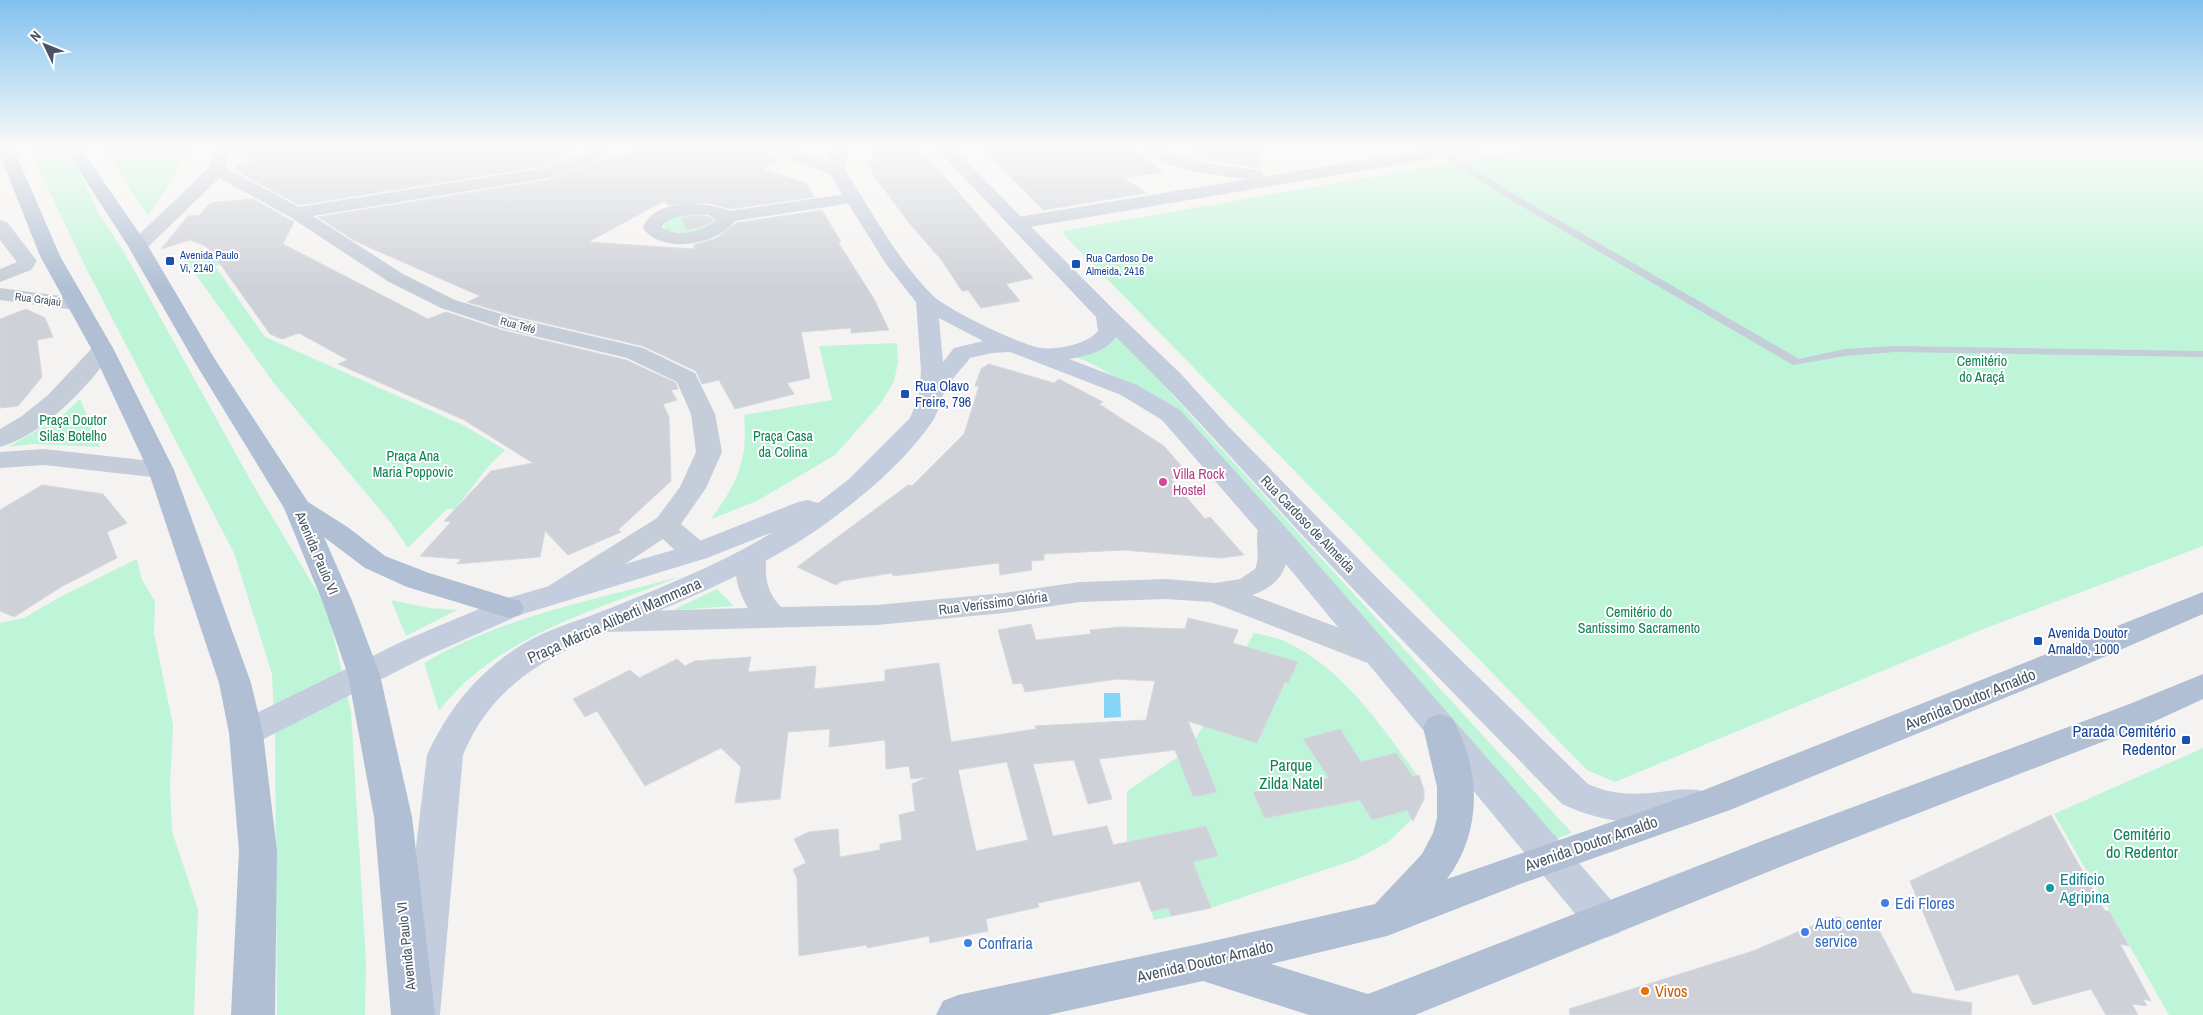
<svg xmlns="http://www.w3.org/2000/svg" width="2203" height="1015" font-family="'Archivo Narrow',sans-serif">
	<rect width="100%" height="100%" fill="#f5f3f2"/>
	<g fill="#bef5d8">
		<path d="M28,147H64L81,175L98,212L124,252L252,483L327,608L351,711L366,962L365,1015H277L275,735L272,674L234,553L86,268Z"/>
		<path d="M103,147H192L148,216Z"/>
		<path d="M1541,147H2203V546L1981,630L1615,782L1587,770L1063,234V231Z"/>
		<path d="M697,213L712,217L715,220C709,236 678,234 666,230L664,225C671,214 686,215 697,213Z"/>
		<path d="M208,252L231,260L215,266L265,337L463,425L505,450L488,467L455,509H447L408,548L391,523L273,382L181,254Z"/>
		<path d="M1113,330L1572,833L1556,839L1171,406L1086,361L1063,352Z"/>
		<path d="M897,343L898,363L894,381L881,403L835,455L757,501L711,519C738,482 748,460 744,415L832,400L819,346Z"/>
		<path d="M80,399L100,447L33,444L8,447L62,416Z"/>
		<path d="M137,559L142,580L155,601L154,633L173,725L170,785L172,831L198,909L194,1015H0V623L24,618L60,597Z"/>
		<path d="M679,577C596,610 495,637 439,711L424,663C501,617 593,600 679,577Z"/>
		<path d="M717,589L734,606L675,610L677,608Z"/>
		<path d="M391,600L429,608L457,610L406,636Z"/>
		<path d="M1254,633C1263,635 1275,637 1284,641C1344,668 1380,725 1418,776L1423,787V802L1412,819L1388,842L1357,859L1211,908L1154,920L1127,843V791L1190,749Z"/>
		<path d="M2203,748V1015H2169L2054,814Z"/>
	</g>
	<path fill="#87d5f6" d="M1104,693H1120L1121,717L1104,718Z"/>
	<g fill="#ced1d8" stroke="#d6d8de" fill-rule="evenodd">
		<path d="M232,147H577L562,160L545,166L299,205L240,173L235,165L251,160L231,150Z"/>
		<path d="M652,147H760L779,162L761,169L806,183L814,197L730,209L708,203L669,205L664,201L588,242L695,249L693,245L717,238L736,223L822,210L841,242H838L874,299L889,330L851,333V328L801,332L810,378L787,383L794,394L735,409L719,380L702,384L696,371L643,346L515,316L467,302L480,296L355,241L318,217L548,180L601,160Z"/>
		<path d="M871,147H919L1033,278L1006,284L1020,301L981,308L968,290L962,291L943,262L910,224L871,172H874L866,163L874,161Z"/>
		<path d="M981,147H1133L1163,172L1124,178L1146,193L1043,210Z"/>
		<path d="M1192,147H1264L1258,168L1191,157Z"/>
		<path d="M253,199L294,222L283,244L428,319L446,312L501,330L626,360L676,383L678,389L671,390L677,400L663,404L669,417L671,481L618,530L621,532L568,555L545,531L540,557L457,564L461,559L420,556L451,522L444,521L491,471L533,463L464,420L338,364L348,360L299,333L282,339L270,334L211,251L205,246L190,240L161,249L188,216L200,215L208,205L216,202Z"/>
		<path d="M695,216L708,217L713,220L704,226L687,230L682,218Z"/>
		<path d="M26,309L45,318L53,337L37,340L42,377L18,406L0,408V319Z"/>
		<path d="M989,364L1054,383L1059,379L1103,402L1099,404L1164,446L1189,475L1171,479L1205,519L1210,517L1244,555L1220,558L1123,550L1044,554V560L1031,561L1032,570L1000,575L999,563L893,576L892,573L842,581L836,585L797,567L908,485L912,486L964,434L979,386H975L981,369Z"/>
		<path d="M42,485L103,494L127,523L107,532L117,558L61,587L14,617L0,611V510Z"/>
		<path d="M1188,618L1238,630L1233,643L1298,662L1288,683L1285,682L1257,743L1188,721L1217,792L1193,797L1175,750L1099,759L1112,799L1088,804L1074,760L1033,764L1053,836L1107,826L1113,845L1206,826L1218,856L1193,862L1211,908L1171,916L1168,908L1151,911L1140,881L1038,903L1039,907L986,919L988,931L930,943L929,936L867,948V945L799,956L797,878L793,869L806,863L794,839L809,832L838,829L840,857L880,850V844L902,840L899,815L915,811L912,784L927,777L911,779L909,766L886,769L885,740L829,747L830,729L788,732L780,799L735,803L741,767L721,748L645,786L597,711L585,717L573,699L630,670L639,678L677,659L685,666L695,661L751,657L748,672L816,666L814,689L885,681V670L939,663L951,742L1036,729L1035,726L1146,720L1155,681L1117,679L1025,692L1022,683L1013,684L998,630L1031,624L1036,640L1091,634L1090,630L1121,627L1185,629ZM1007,762L1028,840L976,851L958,770Z"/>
		<path d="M1340,729L1361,762L1396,753L1413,777L1419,775L1424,790V799L1413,821L1407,810L1372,820L1360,800L1265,818L1253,792L1329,778L1303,739Z"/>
		<path d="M2051,815L2105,911H2109L2129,946L2120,944L2151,1001L2143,999L2147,1006L2132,1004L2138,1015H2106L2091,989L2033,1005L2018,974L1956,991L1910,881Z"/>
		<path d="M1833,917H1840L1846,924L1877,926L1912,993L1972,1003L1971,1015H1570L1569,1009L1753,951Z"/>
	</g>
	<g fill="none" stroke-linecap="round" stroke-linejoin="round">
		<path fill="#c5cdd8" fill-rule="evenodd" d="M1439,150H1445L1510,192L1799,359L1845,349L1895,346L2203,351V357L1895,352L1845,356L1793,365L1504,196L1439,154Z"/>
		<g fill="#c5cdd8" fill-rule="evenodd">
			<path d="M214,147H230L226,168L299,207L545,168L587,152L593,147H611L599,160L548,178L313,216L403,274L455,300L515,318L643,348L695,373L715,414L722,452L706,488L681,524L707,546L711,552L707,558C689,563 676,552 663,539L572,599L561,602L550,599L546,592L550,585L657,518L680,487L696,452L691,414L677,382L627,358L501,328L441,308L389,282L290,217L219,178L145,250H131L128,246L131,242L209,168Z"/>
			<path d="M762,147H786L842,166L845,170L842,174H830L764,150Z"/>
			<path d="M1143,147H1163L1181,156L1201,162L1256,170L1262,171L1263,177L1442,147H1481L1473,152L1018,229L1011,227L1009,223L1011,219L1018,217L1248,179C1222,176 1159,171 1143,147Z"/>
			<path d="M853,193L859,194L862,198L859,202L735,221C718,245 661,255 643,228C653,198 706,201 730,211ZM695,214L709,215L716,220C704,232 676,238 662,227C668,216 684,216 695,214Z"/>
			<path d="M0,220L7,222L37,261L31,270L0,282V269L17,262L0,240Z"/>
			<path d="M0,288L76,298L83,300L87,304L83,308L76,310L0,300Z"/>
			<path d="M103,343L111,345L114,350C90,385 42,436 0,447V429L22,416L48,395L95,345Z"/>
			<path d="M44,449L161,462L170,464L174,470L170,476L161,478L44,465L0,468V452Z"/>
			<path d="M1271,520L1281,522C1285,528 1286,533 1287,541C1291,568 1278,587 1252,595L1387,646L1392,654L1387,662L1376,665L1365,662L1211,602L1166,599L1080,602L1004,613L877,625L606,632L595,629L590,622L595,615L606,612L748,608C738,591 730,569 742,551L752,548L762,551C768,559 765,565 766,574C767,587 772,598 781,607L877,605L1004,593L1080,582L1166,579L1215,583L1240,579L1255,569C1262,554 1252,535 1261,522Z"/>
		</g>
		<path fill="#c4cddd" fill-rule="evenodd" d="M835,147H852L847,154L845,170C872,212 897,259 932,295C946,309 1022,346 1042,348C1057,350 1088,344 1098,331L1096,317L935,147H952L1115,311L1180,373L1228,426L1386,587L1588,784C1612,795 1634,795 1660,792C1677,790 1690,787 1706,792L1711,802L1706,812C1658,828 1608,826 1562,804C1476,716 1389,628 1305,538C1242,470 1182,401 1116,337C1105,352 1087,356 1069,359L1137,385L1180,410L1281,522L1619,909L1625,921L1619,933L1605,938L1591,933L1261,534L1162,420L1121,395L1010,352L992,353L970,358C962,369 948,382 943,395C939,404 938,413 932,422C905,461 866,494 828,522C780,557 723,583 668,607C584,643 501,663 463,755L440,1015H396L427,755C448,709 479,671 523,644C546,630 575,622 600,612C659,588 719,565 773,532L707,558L520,615L425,657L258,742L246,746L234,742L229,733L234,724L403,641L498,601L687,546L798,502L808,500L818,503L849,479L910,418L919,396L921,370L916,302L886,264L827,170L831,153ZM939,318L983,341L954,348L943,362Z"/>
		<g fill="#b0bfd3" fill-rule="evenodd">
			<path d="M0,147H13L60,256L114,350L174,470L251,683L263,733L277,851L275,1015H231L239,851L229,733L219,683L148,470L92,350L40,256L0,155Z"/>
			<path d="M64,147H80L148,246L216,361L308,502L349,528L385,556L429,573L520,601L524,608L520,615L509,618L407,587L365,568L324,537L353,603L380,675L412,817L435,1015H391L374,817L348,675L323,603L284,508L194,361L128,246Z"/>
			<path d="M2203,592V614L2076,669L1730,810L1523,883L1387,936L1271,964L1368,994L1762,841L2127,705L2203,674V699L2151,723L1790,863L1415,1015H1309L1203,981L1048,1015H936L943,1001L958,995L1204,943L1375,904L1422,854L1433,833L1437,818V787L1423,727L1428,718L1440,714L1452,718C1481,769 1483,831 1447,879L1704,790Z"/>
		</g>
	</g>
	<linearGradient id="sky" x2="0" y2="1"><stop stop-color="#81c1ee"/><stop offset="0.51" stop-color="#fafaf9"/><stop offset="1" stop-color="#fafaf9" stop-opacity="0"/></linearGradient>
	<rect width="2203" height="289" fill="url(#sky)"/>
	<g fill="#1a4fb4" stroke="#fff" stroke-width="2">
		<rect x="165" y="256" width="10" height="10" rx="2.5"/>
		<rect x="1071" y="259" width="10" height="10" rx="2.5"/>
		<rect x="900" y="389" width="10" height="10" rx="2.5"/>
		<rect x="2033" y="636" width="10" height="10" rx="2.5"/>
		<rect x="2181" y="735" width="10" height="10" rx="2.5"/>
	</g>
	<circle fill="#d1479c" stroke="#fff" stroke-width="2" cx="1163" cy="482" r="5"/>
	<circle fill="#0f9aa8" stroke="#fff" stroke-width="2" cx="2050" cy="888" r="5"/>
	<g fill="#3f7fe0" stroke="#fff" stroke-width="2">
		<circle cx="1885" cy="903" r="5"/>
		<circle cx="1805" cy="932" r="5"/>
		<circle cx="968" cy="943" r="5"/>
	</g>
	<circle fill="#e8710a" stroke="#fff" stroke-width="2" cx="1645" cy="991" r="5"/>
	<g text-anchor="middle" stroke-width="4" stroke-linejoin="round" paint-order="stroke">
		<g font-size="11" fill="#164399" stroke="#fff" text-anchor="start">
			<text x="180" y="259">Avenida Paulo<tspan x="180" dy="13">Vi, 2140</tspan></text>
			<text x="1086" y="262">Rua Cardoso De<tspan x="1086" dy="13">Almeida, 2416</tspan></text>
		</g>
		<g font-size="11" fill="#485363" stroke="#fff">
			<text transform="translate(38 299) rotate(7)" y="4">Rua Grajaú</text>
			<text transform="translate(518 325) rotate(15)" y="4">Rua Tefé</text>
		</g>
		<g font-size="14" fill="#0d8253" stroke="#fff">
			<text x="1982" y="366">Cemitério<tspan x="1982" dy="16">do Araçá</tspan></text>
			<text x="73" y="425">Praça Doutor<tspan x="73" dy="16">Silas Botelho</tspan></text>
			<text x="783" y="441">Praça Casa<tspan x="783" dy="16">da Colina</tspan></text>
			<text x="413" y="461">Praça Ana<tspan x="413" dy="16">Maria Poppovic</tspan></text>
			<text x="1639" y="617">Cemitério do<tspan x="1639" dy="16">Santíssimo Sacramento</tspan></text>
		</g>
		<g font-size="14" fill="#164399" stroke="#fff" text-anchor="start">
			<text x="915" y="391">Rua Olavo<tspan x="915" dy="16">Freire, 796</tspan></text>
			<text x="2048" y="638">Avenida Doutor<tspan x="2048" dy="16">Arnaldo, 1000</tspan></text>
		</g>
		<g font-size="14" fill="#b23c85" stroke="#fff" text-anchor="start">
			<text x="1173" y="479">Villa Rock<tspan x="1173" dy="16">Hostel</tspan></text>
		</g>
		<g font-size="14" fill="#485363" stroke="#fff">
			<text transform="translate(1308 524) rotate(46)" y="5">Rua Cardoso de Almeida</text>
			<text transform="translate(317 553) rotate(67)" y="5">Avenida Paulo VI</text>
			<text transform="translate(993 603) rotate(-7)" y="5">Rua Veríssimo Glória</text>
			<text transform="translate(406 946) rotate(-96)" y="5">Avenida Paulo VI</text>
		</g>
		<g font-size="16" fill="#485363" stroke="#fff">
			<text transform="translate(614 620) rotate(-24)" y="6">Praça Márcia Aliberti Mammana</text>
			<text transform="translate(1970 699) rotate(-22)" y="6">Avenida Doutor Arnaldo</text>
			<text transform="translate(1591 843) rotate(-19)" y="6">Avenida Doutor Arnaldo</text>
			<text transform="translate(1205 961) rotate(-13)" y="6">Avenida Doutor Arnaldo</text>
		</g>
		<g font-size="16" fill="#164399" stroke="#fff" text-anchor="end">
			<text x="2176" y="737">Parada Cemitério<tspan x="2176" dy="18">Redentor</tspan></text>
		</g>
		<g font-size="16" fill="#0d8253" stroke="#fff">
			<text x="1291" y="771">Parque<tspan x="1291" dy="18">Zilda Natel</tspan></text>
			<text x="2142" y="840">Cemitério<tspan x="2142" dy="18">do Redentor</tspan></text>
		</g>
		<g font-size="16" fill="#0d838f" stroke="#fff" text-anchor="start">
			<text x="2060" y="885">Edifício<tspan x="2060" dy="18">Agripina</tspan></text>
		</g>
		<g font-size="16" fill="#366cbe" stroke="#fff" text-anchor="start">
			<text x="1895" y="909">Edi Flores</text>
			<text x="1815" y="929">Auto center<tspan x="1815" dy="18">service</tspan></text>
			<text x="978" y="949">Confraria</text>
		</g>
		<g font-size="16" fill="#c56008" stroke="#fff" text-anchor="start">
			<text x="1655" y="997">Vivos</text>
		</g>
	</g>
	<g transform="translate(45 45) rotate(313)" stroke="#ffffff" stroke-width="4" paint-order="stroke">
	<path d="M0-4L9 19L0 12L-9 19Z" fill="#485363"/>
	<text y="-8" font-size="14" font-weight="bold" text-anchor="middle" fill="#485363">N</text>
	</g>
</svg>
